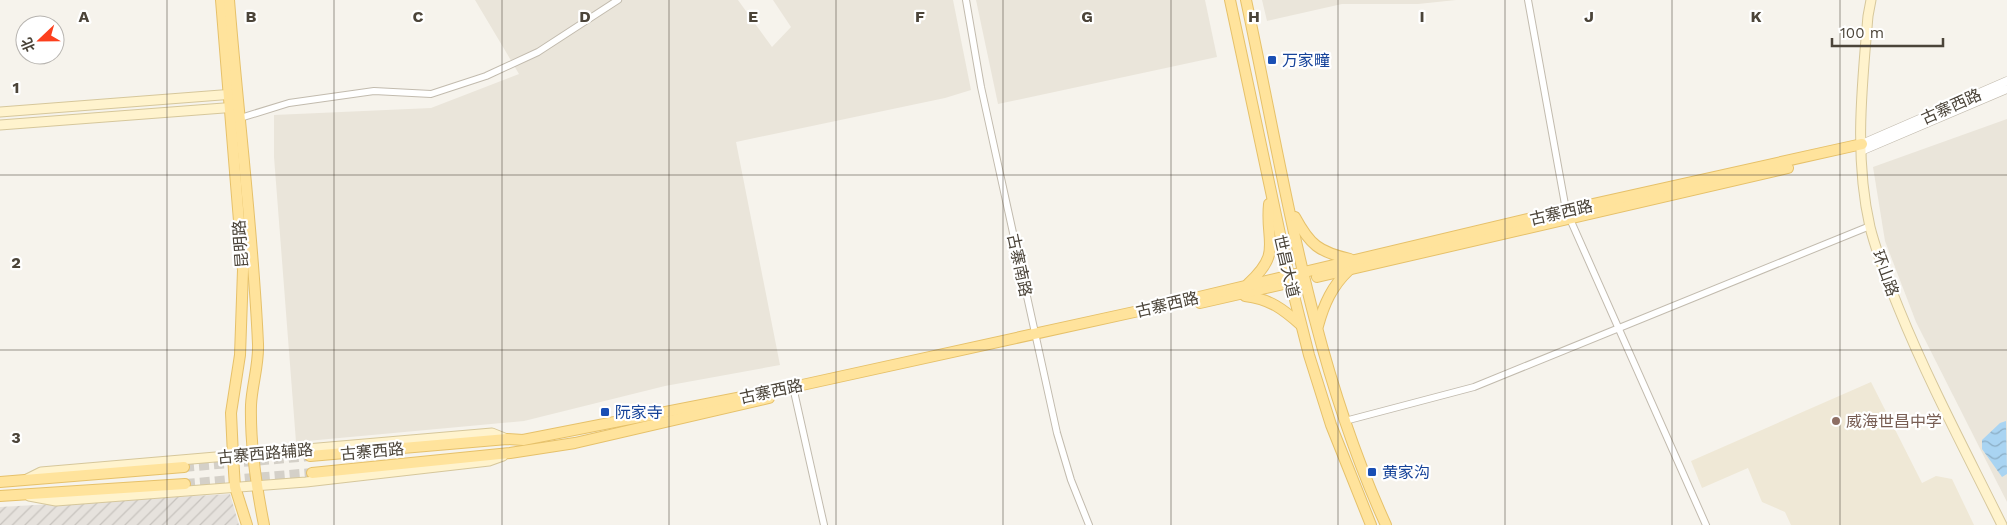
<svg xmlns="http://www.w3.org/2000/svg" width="2007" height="525" font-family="'Work Sans','Noto Sans SC',sans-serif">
	<defs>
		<pattern id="industrial-furrows" width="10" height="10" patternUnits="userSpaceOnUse" patternTransform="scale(1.25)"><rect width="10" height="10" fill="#e6e2dd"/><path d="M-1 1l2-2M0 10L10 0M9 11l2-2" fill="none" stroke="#c7c3be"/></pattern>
		<pattern id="water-waves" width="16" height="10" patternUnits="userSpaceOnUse" patternTransform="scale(1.25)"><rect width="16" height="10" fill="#a9d4f2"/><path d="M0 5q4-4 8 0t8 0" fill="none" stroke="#8caec5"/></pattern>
	</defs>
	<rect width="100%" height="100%" fill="#f6f3ec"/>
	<g fill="#eae5da">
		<path d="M475,0H738L772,47L791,27L773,0H953L971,90L945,98L736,142L780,365L665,386L524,421L296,442L274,157V115L431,108L519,74Z"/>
		<path d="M976,0H1205L1217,57L998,104Z"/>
		<path d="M1262,0H1456L1418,4H1342L1267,21Z"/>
		<path d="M2007,119V502L1916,322L1885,241L1873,167Z"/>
	</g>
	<path fill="url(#industrial-furrows)" d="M230,494L239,525H0V507Z"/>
	<path fill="#efe8d6" d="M1871,382L1922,483L1936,476L1952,479L1974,525H1791L1785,512L1762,502L1748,468L1702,488L1691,461Z"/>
	<path fill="url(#water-waves)" d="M2006,421L2007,474L2002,477L1982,449V440L2000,423Z"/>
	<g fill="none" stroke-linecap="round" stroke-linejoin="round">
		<g stroke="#d4d0c8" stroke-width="10" stroke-dasharray="10 5" stroke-linecap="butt">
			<path d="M184,467L310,456"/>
			<path d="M185,484L312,473"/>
		</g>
		<g stroke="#c2bbae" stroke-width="8">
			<g id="minor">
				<path d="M966,0L981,87L1057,433L1071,480L1089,525"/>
				<path d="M1528,0L1566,210L1706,525"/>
				<path d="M237,119L289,103L374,91L431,94L486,76L538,52L618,0"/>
				<path d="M793,387L824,525"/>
				<path d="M1345,421L1474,387L1870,226"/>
			</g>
		</g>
		<g stroke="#c2bbae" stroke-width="9">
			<g id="tertiary">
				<path d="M1862,144L2007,81"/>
				<path d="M1861,151L2007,89"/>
			</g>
		</g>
		<g stroke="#d6c79b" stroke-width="11">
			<g id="secondary">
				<path d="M1871,0L1868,16C1862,86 1854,157 1870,227C1877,255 1888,282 1899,309C1929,383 1967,454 2002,525"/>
				<path d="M0,112L234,94"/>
				<path d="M0,125L237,107"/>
				<path d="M27,479L41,472L492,433L507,439"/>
				<path d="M29,496L56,501L306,482L489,461L503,456"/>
			</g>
		</g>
		<g stroke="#e6c16a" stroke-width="12">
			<g id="primary">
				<path d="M221,0L243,270L240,355L231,413L233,456L235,487L247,525"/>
				<path d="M229,0C238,115 253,229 258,344C259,364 252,385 251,405C250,446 256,485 264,525"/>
				<path d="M1230,0L1289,276L1309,355L1331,425L1371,525"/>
				<path d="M1246,0C1284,176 1310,360 1386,525"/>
				<path d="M1295,217C1310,245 1319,252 1350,259"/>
				<path d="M1317,277L1788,168"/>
				<path d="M1248,284C1283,252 1265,243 1269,204"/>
				<path d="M1245,296C1270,299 1283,309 1301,325"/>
				<path d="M1200,303L1301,280"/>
				<path d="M1318,326C1324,304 1332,286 1349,270"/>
				<path d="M310,456L507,439L523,440L793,387L1157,307L1566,210L1862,144"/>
				<path d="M312,473L510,453L575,443L769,398"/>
				<path d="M0,482L184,467"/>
				<path d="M0,496L185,484"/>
			</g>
		</g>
		<use href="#minor" stroke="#fff" stroke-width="6"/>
		<use href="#tertiary" stroke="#fff" stroke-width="8"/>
		<use href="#secondary" stroke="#fff3cd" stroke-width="9"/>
		<use href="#primary" stroke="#ffe39c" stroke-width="10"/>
	</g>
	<path fill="none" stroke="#4b4439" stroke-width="1" stroke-opacity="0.55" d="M167,0V525M334,0V525M502,0V525M669,0V525M836,0V525M1003,0V525M1171,0V525M1338,0V525M1505,0V525M1672,0V525M1840,0V525M0,175H2007M0,350H2007"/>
	<g fill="#1a4fb4" stroke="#fff" stroke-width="2">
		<rect x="1267" y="55" width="10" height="10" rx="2.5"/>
		<rect x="600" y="407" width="10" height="10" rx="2.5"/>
		<rect x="1367" y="467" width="10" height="10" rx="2.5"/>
	</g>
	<circle fill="#8d6e63" stroke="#fff" stroke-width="2" cx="1836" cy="421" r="5"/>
	<g text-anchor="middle" stroke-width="4.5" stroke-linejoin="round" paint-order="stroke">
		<g font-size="16" fill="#164399" stroke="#fff" text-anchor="start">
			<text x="1282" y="66">万家疃</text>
			<text x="615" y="418">阮家寺</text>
			<text x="1382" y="478">黄家沟</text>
		</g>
		<g font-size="16" fill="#4b4439" stroke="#fff">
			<text transform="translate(1951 106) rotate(-24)" y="6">古寨西路</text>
			<text transform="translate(1561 212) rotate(-13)" y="6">古寨西路</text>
			<text transform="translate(240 244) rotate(-94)" y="6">昆明路</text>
			<text transform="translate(1020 265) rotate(78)" y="6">古寨南路</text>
			<text transform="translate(1287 266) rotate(77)" y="6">世昌大道</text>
			<text transform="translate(1886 273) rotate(70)" y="6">环山路</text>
			<text transform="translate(1167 304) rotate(-13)" y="6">古寨西路</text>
			<text transform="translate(771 391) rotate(-12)" y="6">古寨西路</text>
			<text transform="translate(372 451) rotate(-5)" y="6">古寨西路</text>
			<text transform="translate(265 453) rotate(-5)" y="6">古寨西路辅路</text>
		</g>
		<g font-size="16" fill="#785e54" stroke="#fff" text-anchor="start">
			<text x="1846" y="427">威海世昌中学</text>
		</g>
	</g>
	<g font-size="16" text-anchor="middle" font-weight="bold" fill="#4b4439" stroke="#fff" stroke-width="4.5" stroke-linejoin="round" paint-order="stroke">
		<text x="84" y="22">A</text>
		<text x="251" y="22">B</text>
		<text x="418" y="22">C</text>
		<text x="585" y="22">D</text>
		<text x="753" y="22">E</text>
		<text x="920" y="22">F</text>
		<text x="1087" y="22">G</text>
		<text x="1254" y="22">H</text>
		<text x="1422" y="22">I</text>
		<text x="1589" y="22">J</text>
		<text x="1756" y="22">K</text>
		<text x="16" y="93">1</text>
		<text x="16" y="268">2</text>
		<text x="16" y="443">3</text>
	</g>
	<g transform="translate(40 40) rotate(248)"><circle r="24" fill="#ffffff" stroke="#b7b4b0"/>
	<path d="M0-4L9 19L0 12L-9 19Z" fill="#fc3f1d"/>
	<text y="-8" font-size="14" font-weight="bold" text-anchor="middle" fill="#4b4439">北</text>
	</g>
	<path d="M1832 38v8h111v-8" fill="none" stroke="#4b4439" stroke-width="2.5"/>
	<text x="1840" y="38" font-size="15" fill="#4b4439" stroke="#ffffff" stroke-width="4" paint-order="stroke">100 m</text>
</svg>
